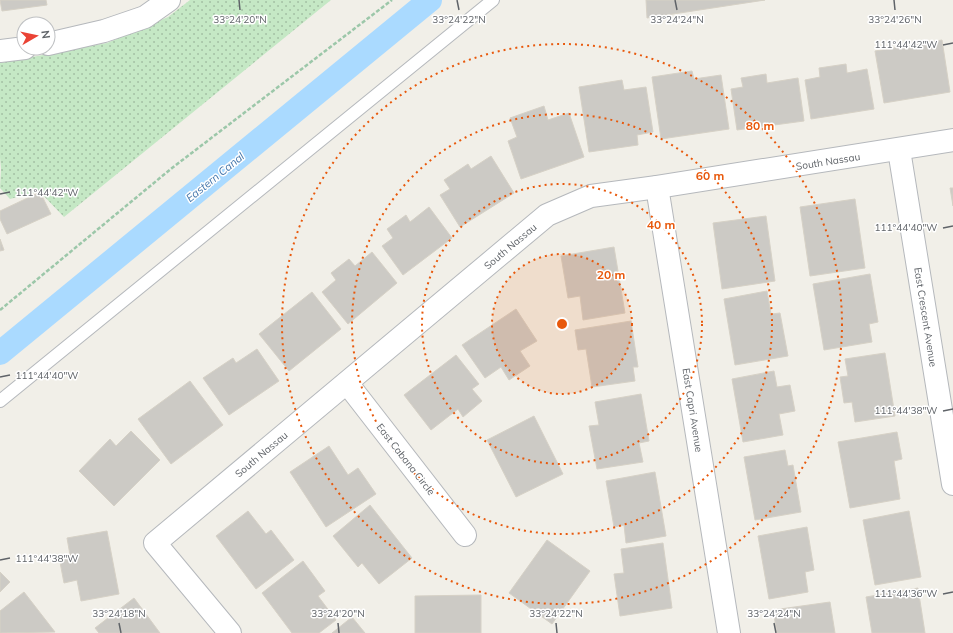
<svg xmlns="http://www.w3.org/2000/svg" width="953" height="633" font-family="Mulish,sans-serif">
	<defs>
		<pattern id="green-dots" width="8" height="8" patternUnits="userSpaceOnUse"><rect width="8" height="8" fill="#c5e8c5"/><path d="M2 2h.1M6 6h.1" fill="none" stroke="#a3c0a4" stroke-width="1.8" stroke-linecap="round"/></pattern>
	</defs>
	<rect width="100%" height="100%" fill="#f1efe8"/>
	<path fill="url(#green-dots)" d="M190,0H331L64,217L39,191L10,199L0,188L1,169L0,157V63L107,43L168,17Z"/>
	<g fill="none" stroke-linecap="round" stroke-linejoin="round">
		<path stroke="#aadaff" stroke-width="24" d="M0,353L430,0"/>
	</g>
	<g fill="#cccac5" stroke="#d6d1c6">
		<path d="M0,0H46L47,5L2,11Z"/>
		<path d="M646,0H765L647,18Z"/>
		<path d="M942,40L950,92L884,103L875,51Z"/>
		<path d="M846,64L847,73L867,69L874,109L811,119L805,80L820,77L819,68Z"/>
		<path d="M692,71L694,79L721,75L729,129L661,139L652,77Z"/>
		<path d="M766,74L767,83L798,78L804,121L737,130L731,89L743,87L741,78Z"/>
		<path d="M622,80L624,90L646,87L653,132L637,135L638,145L589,152L579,87Z"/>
		<path d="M544,106L548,120L569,113L584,157L521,179L508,141L517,137L510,118Z"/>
		<path d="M491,156L514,193L460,227L440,195L450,189L444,180L468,164L471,169Z"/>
		<path d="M950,188H953V206Z"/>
		<path d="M40,192L51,214L7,234L0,219V211Z"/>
		<path d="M855,199L865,268L810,276L800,207Z"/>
		<path d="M429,207L452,238L403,275L382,246L393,238L387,229L406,215L410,222Z"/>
		<path d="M766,216L775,281L722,289L713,223Z"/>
		<path d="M0,239L4,250L0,251Z"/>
		<path d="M614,247L625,313L583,320L580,296L568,298L561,256Z"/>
		<path d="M372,252L397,283L348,324L322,292L336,280L331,273L349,259L355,266Z"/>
		<path d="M870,274L878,322L869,324L872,342L824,350L813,284Z"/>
		<path d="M767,291L771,314L780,313L788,356L735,365L724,299Z"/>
		<path d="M312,292L341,329L289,371L259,334Z"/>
		<path d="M516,309L537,341L520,351L530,366L509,380L501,367L485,378L462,345Z"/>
		<path d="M631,321L638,367H633L635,381L592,387L586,349L578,350L575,330Z"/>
		<path d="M257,349L279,381L229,415L203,378L233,358L236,363Z"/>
		<path d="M885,353L895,416L855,422L852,402L844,403L840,377L848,376L845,359Z"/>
		<path d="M456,355L479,384L472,389L482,401L463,417L458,409L431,430L404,395Z"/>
		<path d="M774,371L777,387L790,385L795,411L779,414L783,435L743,442L732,379Z"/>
		<path d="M190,381L223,425L171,464L138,419Z"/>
		<path d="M641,394L649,441L639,443L643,462L597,469L589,426L599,425L595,402Z"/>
		<path d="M534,416L563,474L516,497L487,440Z"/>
		<path d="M131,431L160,460L114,506L79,471L110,439L116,446Z"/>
		<path d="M897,432L902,459L894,461L900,499L850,508L838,442Z"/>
		<path d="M329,446L348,475L358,468L376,494L326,527L290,472Z"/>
		<path d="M785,450L788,466L793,465L801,512L755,520L744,457Z"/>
		<path d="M655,472L666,536L626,543L624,525L614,527L606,481Z"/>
		<path d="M370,505L412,558L379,584L362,563L358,567L333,536Z"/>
		<path d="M248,511L266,534L271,530L294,560L256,589L216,536Z"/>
		<path d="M909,511L921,577L875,585L863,520Z"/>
		<path d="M807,527L814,570L805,572L808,592L769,599L758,536Z"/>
		<path d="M107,531L119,594L81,601L77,580L64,583L59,557L70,555L67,538Z"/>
		<path d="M547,540L590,571L552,624L509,593Z"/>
		<path d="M663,543L672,608L620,616L614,574L624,573L621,549Z"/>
		<path d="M303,561L325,591L318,596L336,620L319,633H292L262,593Z"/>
		<path d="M0,572L10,582L0,592Z"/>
		<path d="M918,588L925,633H872L866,597Z"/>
		<path d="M24,592L55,632L0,633V611Z"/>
		<path d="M481,595V633H415V596Z"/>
		<path d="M134,598L160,633H99L95,628Z"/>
		<path d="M830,602L835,633H777L773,610Z"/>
		<path d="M352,617L365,633H332Z"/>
	</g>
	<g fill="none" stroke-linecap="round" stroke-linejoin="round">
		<g stroke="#b5b8bc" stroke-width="14">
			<path id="lane" d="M0,401L493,0"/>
		</g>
		<g stroke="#b5b8bc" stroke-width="24">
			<g id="street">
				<path d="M48,44L104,31L145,17L169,0"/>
				<path d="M0,51L25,48"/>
				<path d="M899,150L953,484"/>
				<path d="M657,187L729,633"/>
				<path d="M347,383L465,535"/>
				<path d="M230,633L155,543L547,215L591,196L657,187L953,140"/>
			</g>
		</g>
		<path stroke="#9cc7a9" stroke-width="2.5" stroke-dasharray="4 2" stroke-linecap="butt" d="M0,310L172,168L392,0"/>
		<use href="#lane" stroke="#fff" stroke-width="12"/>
		<use href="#street" stroke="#fff" stroke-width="22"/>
	</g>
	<path fill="none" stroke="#5f6368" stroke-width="1.5" d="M239,0L240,10M457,0L459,10M675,0L677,10M894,0L895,10M943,45L953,43M0,194L10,192M943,228L953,226M0,377L10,375M943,411L953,409M0,560L10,558M943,594L953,592M119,623L121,633M338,623L339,633M556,623L557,633M774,623L776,633"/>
	<circle cx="562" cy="324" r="70" fill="#e8590c" fill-opacity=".12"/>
	<g fill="none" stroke="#e8590c" stroke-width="2" stroke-dasharray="2 4">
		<circle cx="562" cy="324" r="70"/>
		<circle cx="562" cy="324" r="140"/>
		<circle cx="562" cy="324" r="210"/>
		<circle cx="562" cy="324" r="280"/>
	</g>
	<g text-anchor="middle" stroke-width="3" stroke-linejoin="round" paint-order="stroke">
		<g font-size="10" fill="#5f6368" stroke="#fff">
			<text transform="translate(828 161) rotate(-9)" y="4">South Nassau</text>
			<text transform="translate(510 246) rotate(-40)" y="4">South Nassau</text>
			<text transform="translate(926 317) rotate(81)" y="4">East Crescent Avenue</text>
			<text transform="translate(693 410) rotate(81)" y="4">East Capri Avenue</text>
			<text transform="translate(261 454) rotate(-40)" y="4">South Nassau</text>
			<text transform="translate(406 459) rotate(52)" y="4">East Cabana Circle</text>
		</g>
		<g font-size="11" font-style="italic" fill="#4174aa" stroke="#fff">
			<text transform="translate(215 177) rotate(-39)" y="4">Eastern Canal</text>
		</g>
	</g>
	<g font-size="10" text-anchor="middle" fill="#5f6368" stroke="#fff" stroke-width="3" stroke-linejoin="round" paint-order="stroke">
		<text x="240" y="23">33°24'20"N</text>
		<text x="459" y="23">33°24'22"N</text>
		<text x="677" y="23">33°24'24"N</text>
		<text x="895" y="23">33°24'26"N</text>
		<text x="906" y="48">111°44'42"W</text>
		<text x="47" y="196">111°44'42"W</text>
		<text x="906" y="231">111°44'40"W</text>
		<text x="47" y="379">111°44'40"W</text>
		<text x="906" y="414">111°44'38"W</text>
		<text x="47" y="562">111°44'38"W</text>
		<text x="906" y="597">111°44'36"W</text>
		<text x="119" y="617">33°24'18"N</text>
		<text x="338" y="617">33°24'20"N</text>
		<text x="556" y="617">33°24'22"N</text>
		<text x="774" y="617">33°24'24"N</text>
	</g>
	<circle cx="562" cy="324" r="6" fill="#e8590c" stroke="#fff" stroke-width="2"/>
	<g font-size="12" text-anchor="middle" font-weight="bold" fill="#e8590c" stroke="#fff" stroke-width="3" stroke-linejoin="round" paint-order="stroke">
		<text x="760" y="130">80 m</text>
		<text x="710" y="180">60 m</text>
		<text x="661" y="229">40 m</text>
		<text x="611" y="279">20 m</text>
	</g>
	<g transform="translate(36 36) rotate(81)"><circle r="19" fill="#ffffff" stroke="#bfc1c3"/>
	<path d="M0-3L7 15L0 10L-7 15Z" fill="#ea4335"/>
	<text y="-6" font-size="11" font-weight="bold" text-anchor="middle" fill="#5f6368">N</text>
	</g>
</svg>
